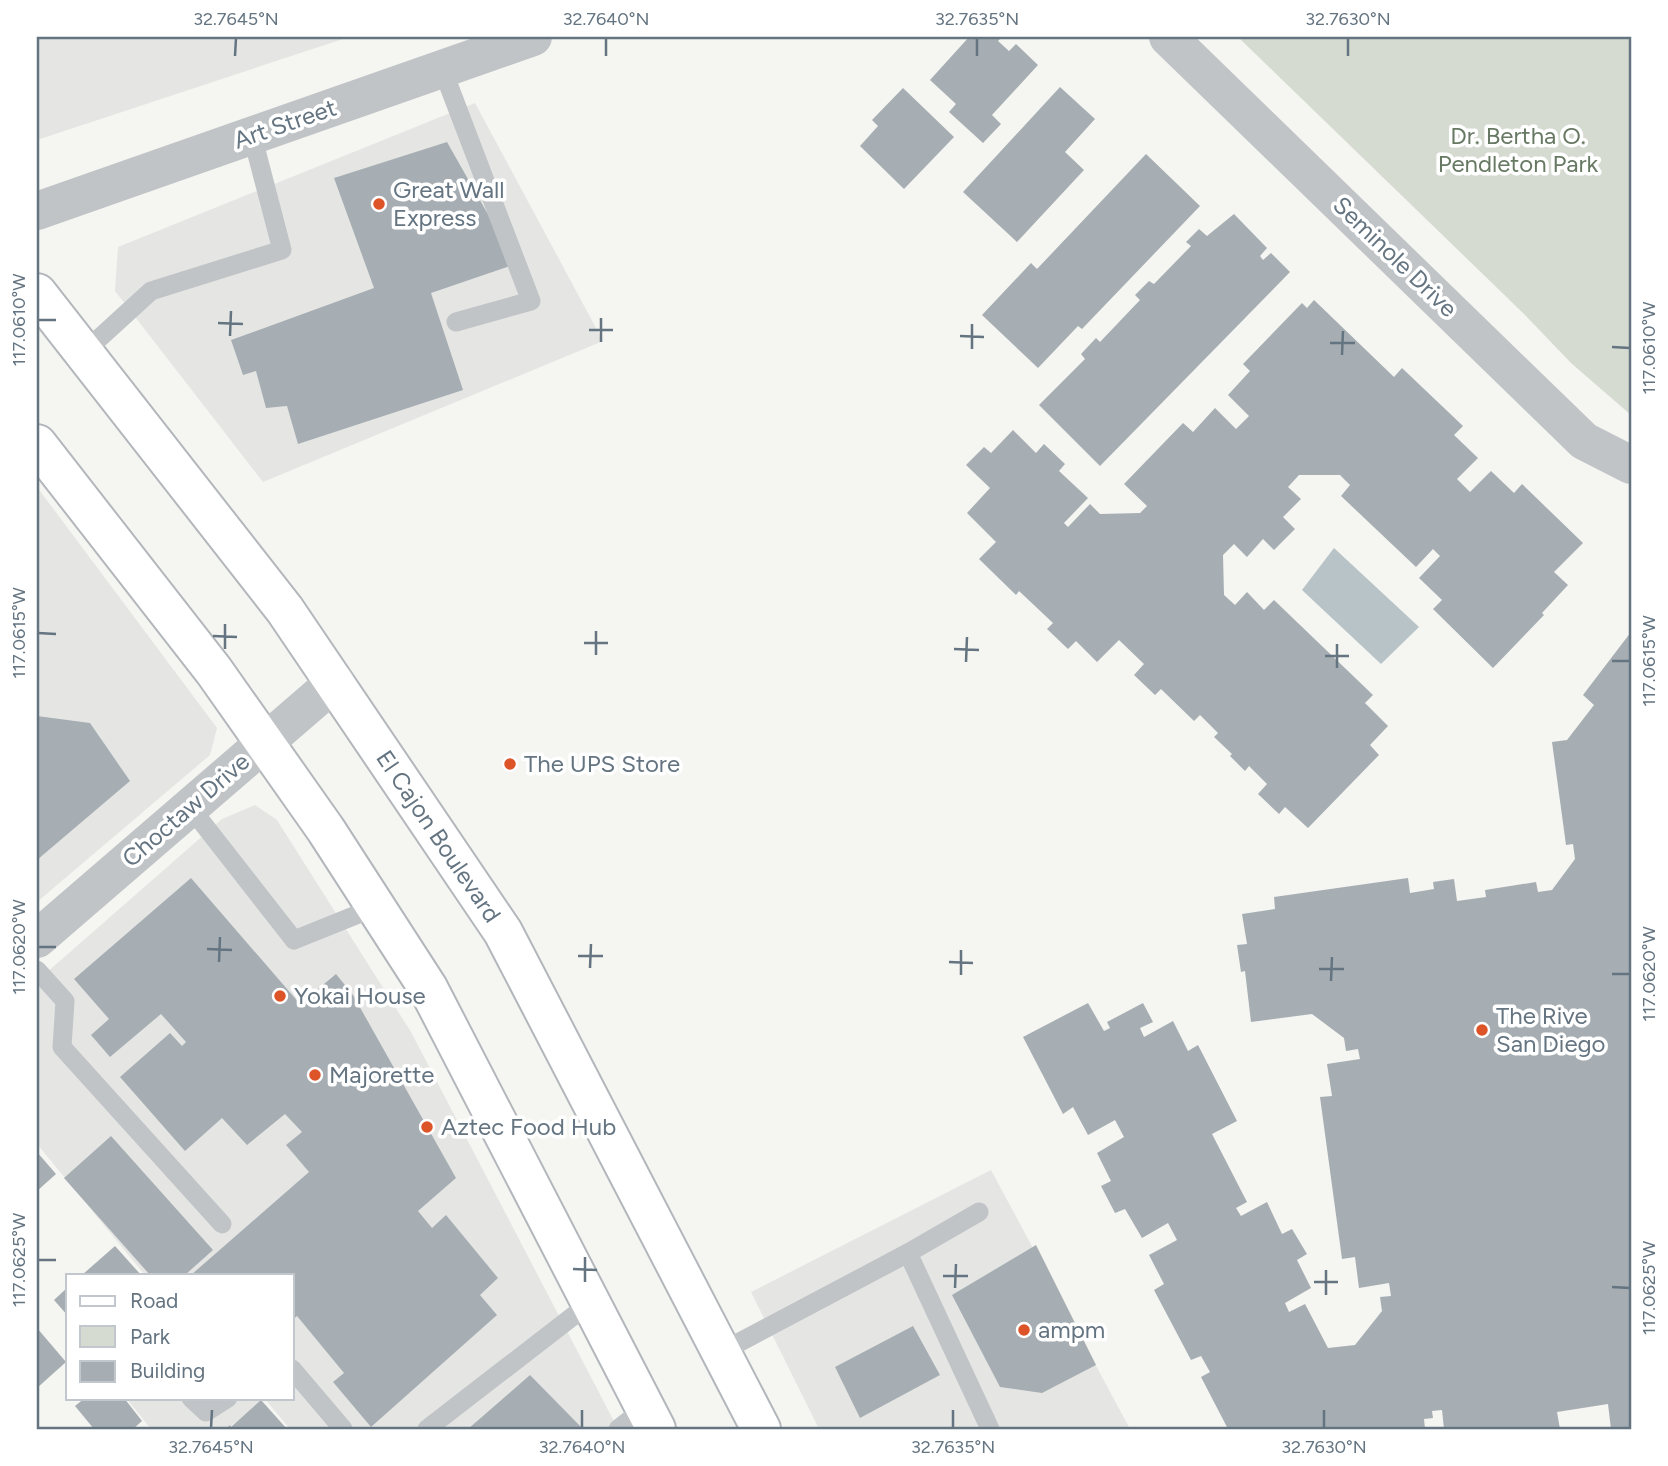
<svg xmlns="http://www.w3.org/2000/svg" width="1668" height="1466" font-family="Figtree,sans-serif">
	<rect width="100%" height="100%" fill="#f5f5f1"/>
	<g fill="#e5e6e4">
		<path d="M37,37H349L37,140Z"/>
		<path d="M475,103L603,341L263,482L115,291L118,247Z"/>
		<path d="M37,487L217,728L210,755L37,902Z"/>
		<path d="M255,805L277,820L411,1032L618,1429H290L265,1399L227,1429H151L126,1398H292V1275H145L37,1144V981L222,819Z"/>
		<path d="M991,1170L1130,1429H819L751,1292Z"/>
	</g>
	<path fill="#d6dbd2" d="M1238,37H1631V415L1571,363L1523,313Z"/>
	<path fill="#b7c3c7" d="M1334,548L1419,627L1381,664L1302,590Z"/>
	<g fill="#a6aeb3">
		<path d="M969,37H1002L998,41L1009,51L1016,44L1038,65L992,115L1001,124L983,143L949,112L956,104L930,80Z"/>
		<path d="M1060,87L1095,119L1065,152L1084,170L1017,242L963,192Z"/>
		<path d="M903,88L954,137L904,189L860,146L878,126L872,120Z"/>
		<path d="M447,142L511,255L510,266L431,293L463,390L298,444L287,406L266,408L256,371L243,375L231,340L374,288L334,178Z"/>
		<path d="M1146,154L1200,206L1082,329L1078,326L1038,368L982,315L1031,263L1037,269Z"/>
		<path d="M1234,214L1267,248L1260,256L1263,260L1271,253L1290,272L1100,466L1039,405L1085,359L1081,354L1096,338L1100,342L1140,300L1135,295L1149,281L1154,284L1191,246L1186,242L1199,229L1207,236Z"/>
		<path d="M1314,300L1394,377L1402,368L1463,426L1454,435L1478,458L1457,479L1470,492L1491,471L1514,493L1522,484L1583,543L1554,572L1568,585L1542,613L1544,615L1493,668L1433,609L1442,600L1419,578L1440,556L1433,549L1416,567L1341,496L1350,485L1340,475H1299L1288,487L1301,499L1283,517L1295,529L1274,550L1263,539L1247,557L1234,544L1223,555L1224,595L1235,605L1247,592L1264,610L1274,600L1373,695L1365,703L1388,726L1370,745L1379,755L1308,828L1285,807L1279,814L1258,794L1267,784L1249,766L1245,771L1230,756L1232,754L1214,737L1218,733L1200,715L1194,721L1161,689L1155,695L1134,675L1144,664L1119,640L1097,662L1076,641L1068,649L1047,629L1053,623L1019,591L1016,595L979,559L996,542L967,513L990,488L966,465L984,447L991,453L1013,430L1036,453L1044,444L1065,464L1059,471L1088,498L1064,523L1068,527L1090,504L1100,514L1140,513L1147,506L1124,484L1183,423L1193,432L1215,408L1236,429L1249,416L1228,395L1250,371L1243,364L1302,303L1307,308Z"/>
		<path d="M1631,632V1428L1611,1429L1608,1404L1557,1412L1560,1429H1444L1442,1410L1432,1411L1433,1418L1424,1419L1425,1429H1228L1201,1377L1210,1372L1201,1356L1191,1360L1154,1290L1164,1284L1149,1255L1177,1240L1168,1223L1142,1238L1125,1209L1115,1213L1101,1186L1111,1181L1097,1153L1124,1137L1115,1120L1088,1135L1073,1107L1063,1114L1023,1037L1088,1003L1104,1031L1110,1028L1107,1022L1143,1003L1153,1022L1140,1028L1144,1037L1173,1021L1188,1051L1198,1045L1237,1121L1212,1134L1247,1202L1236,1208L1241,1216L1267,1202L1282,1234L1292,1229L1307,1254L1297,1260L1311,1288L1285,1303L1289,1312L1305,1304L1328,1348L1355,1345L1382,1311L1380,1297L1391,1296L1389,1283L1359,1288L1355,1257L1342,1259L1320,1097L1332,1096L1327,1064L1360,1059L1358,1049L1346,1051L1344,1038L1312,1014L1251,1022L1245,971L1241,972L1237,945L1247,944L1242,914L1275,909L1274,897L1408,878L1410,893L1434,889L1433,882L1454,879L1457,901L1486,897L1485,890L1536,882L1538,892L1552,890L1575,859L1573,844L1566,845L1552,742L1567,740L1594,705L1583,695Z"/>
		<path d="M37,716L90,723L130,781L37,860Z"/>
		<path d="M191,878L300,1004L336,974L353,995L456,1178L418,1211L432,1228L446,1215L498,1278L480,1295L497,1315L371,1427L333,1382L344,1373L297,1316L292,1320V1275H191L309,1172L286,1145L302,1132L285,1114L247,1145L222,1118L185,1151L120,1077L170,1033L182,1046L186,1042L161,1014L110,1057L91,1035L109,1019L74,979Z"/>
		<path d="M111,1136L213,1250L185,1275H150L64,1178Z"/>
		<path d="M37,1152L56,1174L37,1191Z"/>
		<path d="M1036,1245L1096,1365L1042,1393L1000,1387L952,1295Z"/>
		<path d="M115,1246L141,1275H82Z"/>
		<path d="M68,1287V1316L54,1300Z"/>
		<path d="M913,1326L940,1375L860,1418L835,1367Z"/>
		<path d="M37,1328L66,1362L37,1388Z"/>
		<path d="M530,1375L583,1429H468Z"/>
		<path d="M85,1398H124L142,1421L133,1429H94L75,1406Z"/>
		<path d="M261,1400L287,1429H226L230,1425L231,1427Z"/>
	</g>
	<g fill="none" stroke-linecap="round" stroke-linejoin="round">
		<g stroke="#b3b7bb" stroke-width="42">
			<g id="primary">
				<path id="s1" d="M37,293L285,610L503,932L761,1429"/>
				<path d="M37,444L214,671L326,830L428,988L656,1429"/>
			</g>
		</g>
		<g stroke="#c0c4c7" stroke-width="19">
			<path d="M442,68L531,301L456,322"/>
			<path d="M83,353L151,291L282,250L252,135"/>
			<path d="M190,807L294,940L376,907"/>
			<path d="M37,970L65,1001L62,1047L222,1224"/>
			<path d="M908,1253L990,1429"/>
			<path d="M721,1352L908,1253L979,1212"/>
			<path d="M292,1369L343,1429"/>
			<path d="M191,1398L206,1412L228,1398"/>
			<path d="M427,1429L590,1303"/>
			<path d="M618,1429L645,1408"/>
		</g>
		<g stroke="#c0c4c7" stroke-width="38">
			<path d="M37,211L533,37"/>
			<path d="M37,939L335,682"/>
		</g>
		<path stroke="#c0c4c7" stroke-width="38" d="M1168,37L1584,441L1631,465"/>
		<use href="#primary" stroke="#fff" stroke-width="38"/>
	</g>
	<path fill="none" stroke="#647481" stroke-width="2.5" d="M235,56L236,38M606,56V38M977,56V38M1348,56V38M38,320H56M218,323L243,324M589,330H613M230,336L231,311M960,336L984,337M601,342V318M1330,343H1355M1612,347L1630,348M972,349V324M1342,355L1343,331M38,633L56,634M213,636L237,637M584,643H608M225,649V624M954,649L979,650M596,655V631M1325,656H1349M1612,661H1630M966,662L967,637M1337,668V644M38,947H56M207,949L232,950M578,956H603M219,962L220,937M949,962L973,963M590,968L591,944M1319,969H1344M1612,974H1630M961,975V950M1331,981L1332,957M38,1260H56M573,1269L597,1270M943,1276H968M585,1282V1257M1314,1282H1338M1612,1287L1630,1288M955,1288L956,1264M1326,1295V1270M211,1428L212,1410M582,1428V1410M953,1428V1410M1324,1428V1410"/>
	<g fill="#dd5428" stroke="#fff" stroke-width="2.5">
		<circle cx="379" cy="204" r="7"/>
		<circle cx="510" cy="764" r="7"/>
		<circle cx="280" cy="996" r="7"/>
		<circle cx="1482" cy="1030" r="7"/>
		<circle cx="315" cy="1075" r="7"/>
		<circle cx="427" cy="1127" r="7"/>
		<circle cx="1024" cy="1330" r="7"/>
	</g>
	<g text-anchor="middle" stroke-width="7" stroke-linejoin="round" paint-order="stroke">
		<g font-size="24" fill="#647481" stroke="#fff">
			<text transform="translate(285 124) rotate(-19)" y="8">Art Street</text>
			<text transform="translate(1395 257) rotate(44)" y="8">Seminole Drive</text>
			<text transform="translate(186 810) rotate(-41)" y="8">Choctaw Drive</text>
			<text dy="8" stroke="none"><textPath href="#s1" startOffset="676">El Cajon Boulevard</textPath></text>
		</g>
		<g font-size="24" fill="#677963" stroke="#fff">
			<text x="1518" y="144">Dr. Bertha O.<tspan x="1518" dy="28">Pendleton Park</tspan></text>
		</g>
		<g font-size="24" fill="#647481" stroke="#fff" text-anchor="start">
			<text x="393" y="198">Great Wall<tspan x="393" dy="28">Express</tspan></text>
			<text x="524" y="772">The UPS Store</text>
			<text x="294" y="1004">Yokai House</text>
			<text x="1496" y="1024">The Rive<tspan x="1496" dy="28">San Diego</tspan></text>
			<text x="329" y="1083">Majorette</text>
			<text x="441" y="1135">Aztec Food Hub</text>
			<text x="1038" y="1338">ampm</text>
		</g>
	</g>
	<rect width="1668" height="1466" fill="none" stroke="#ffffff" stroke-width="77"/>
	<rect x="66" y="1274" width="228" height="126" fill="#ffffff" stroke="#c1c7cd" stroke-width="2"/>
	<rect x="80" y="1296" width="35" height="10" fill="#ffffff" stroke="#c1c7cd" stroke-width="2"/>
	<text x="130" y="1308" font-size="21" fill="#647481">Road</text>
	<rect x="80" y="1326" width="35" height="21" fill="#d6dbd2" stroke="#c1c7cd" stroke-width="2"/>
	<text x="130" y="1344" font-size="21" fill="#647481">Park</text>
	<rect x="80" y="1361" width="35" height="21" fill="#a6aeb3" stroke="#c1c7cd" stroke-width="2"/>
	<text x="130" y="1378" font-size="21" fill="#647481">Building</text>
	<rect x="38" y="38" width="1592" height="1390" fill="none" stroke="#647481" stroke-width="2.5"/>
	<g font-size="18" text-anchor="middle" fill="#647481">
		<text x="236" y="25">32.7645°N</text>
		<text x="606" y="25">32.7640°N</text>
		<text x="977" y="25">32.7635°N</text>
		<text x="1348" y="25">32.7630°N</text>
		<text transform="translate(19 320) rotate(-90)" y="6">117.0610°W</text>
		<text transform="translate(1649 348) rotate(-90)" y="6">117.0610°W</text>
		<text transform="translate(19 633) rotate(-90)" y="6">117.0615°W</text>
		<text transform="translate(1649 661) rotate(-90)" y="6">117.0615°W</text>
		<text transform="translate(19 947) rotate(-90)" y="6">117.0620°W</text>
		<text transform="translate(1649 974) rotate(-90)" y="6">117.0620°W</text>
		<text transform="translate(19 1260) rotate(-90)" y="6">117.0625°W</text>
		<text transform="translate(1649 1288) rotate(-90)" y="6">117.0625°W</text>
		<text x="211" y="1453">32.7645°N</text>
		<text x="582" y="1453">32.7640°N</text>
		<text x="953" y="1453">32.7635°N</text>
		<text x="1324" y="1453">32.7630°N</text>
	</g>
</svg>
